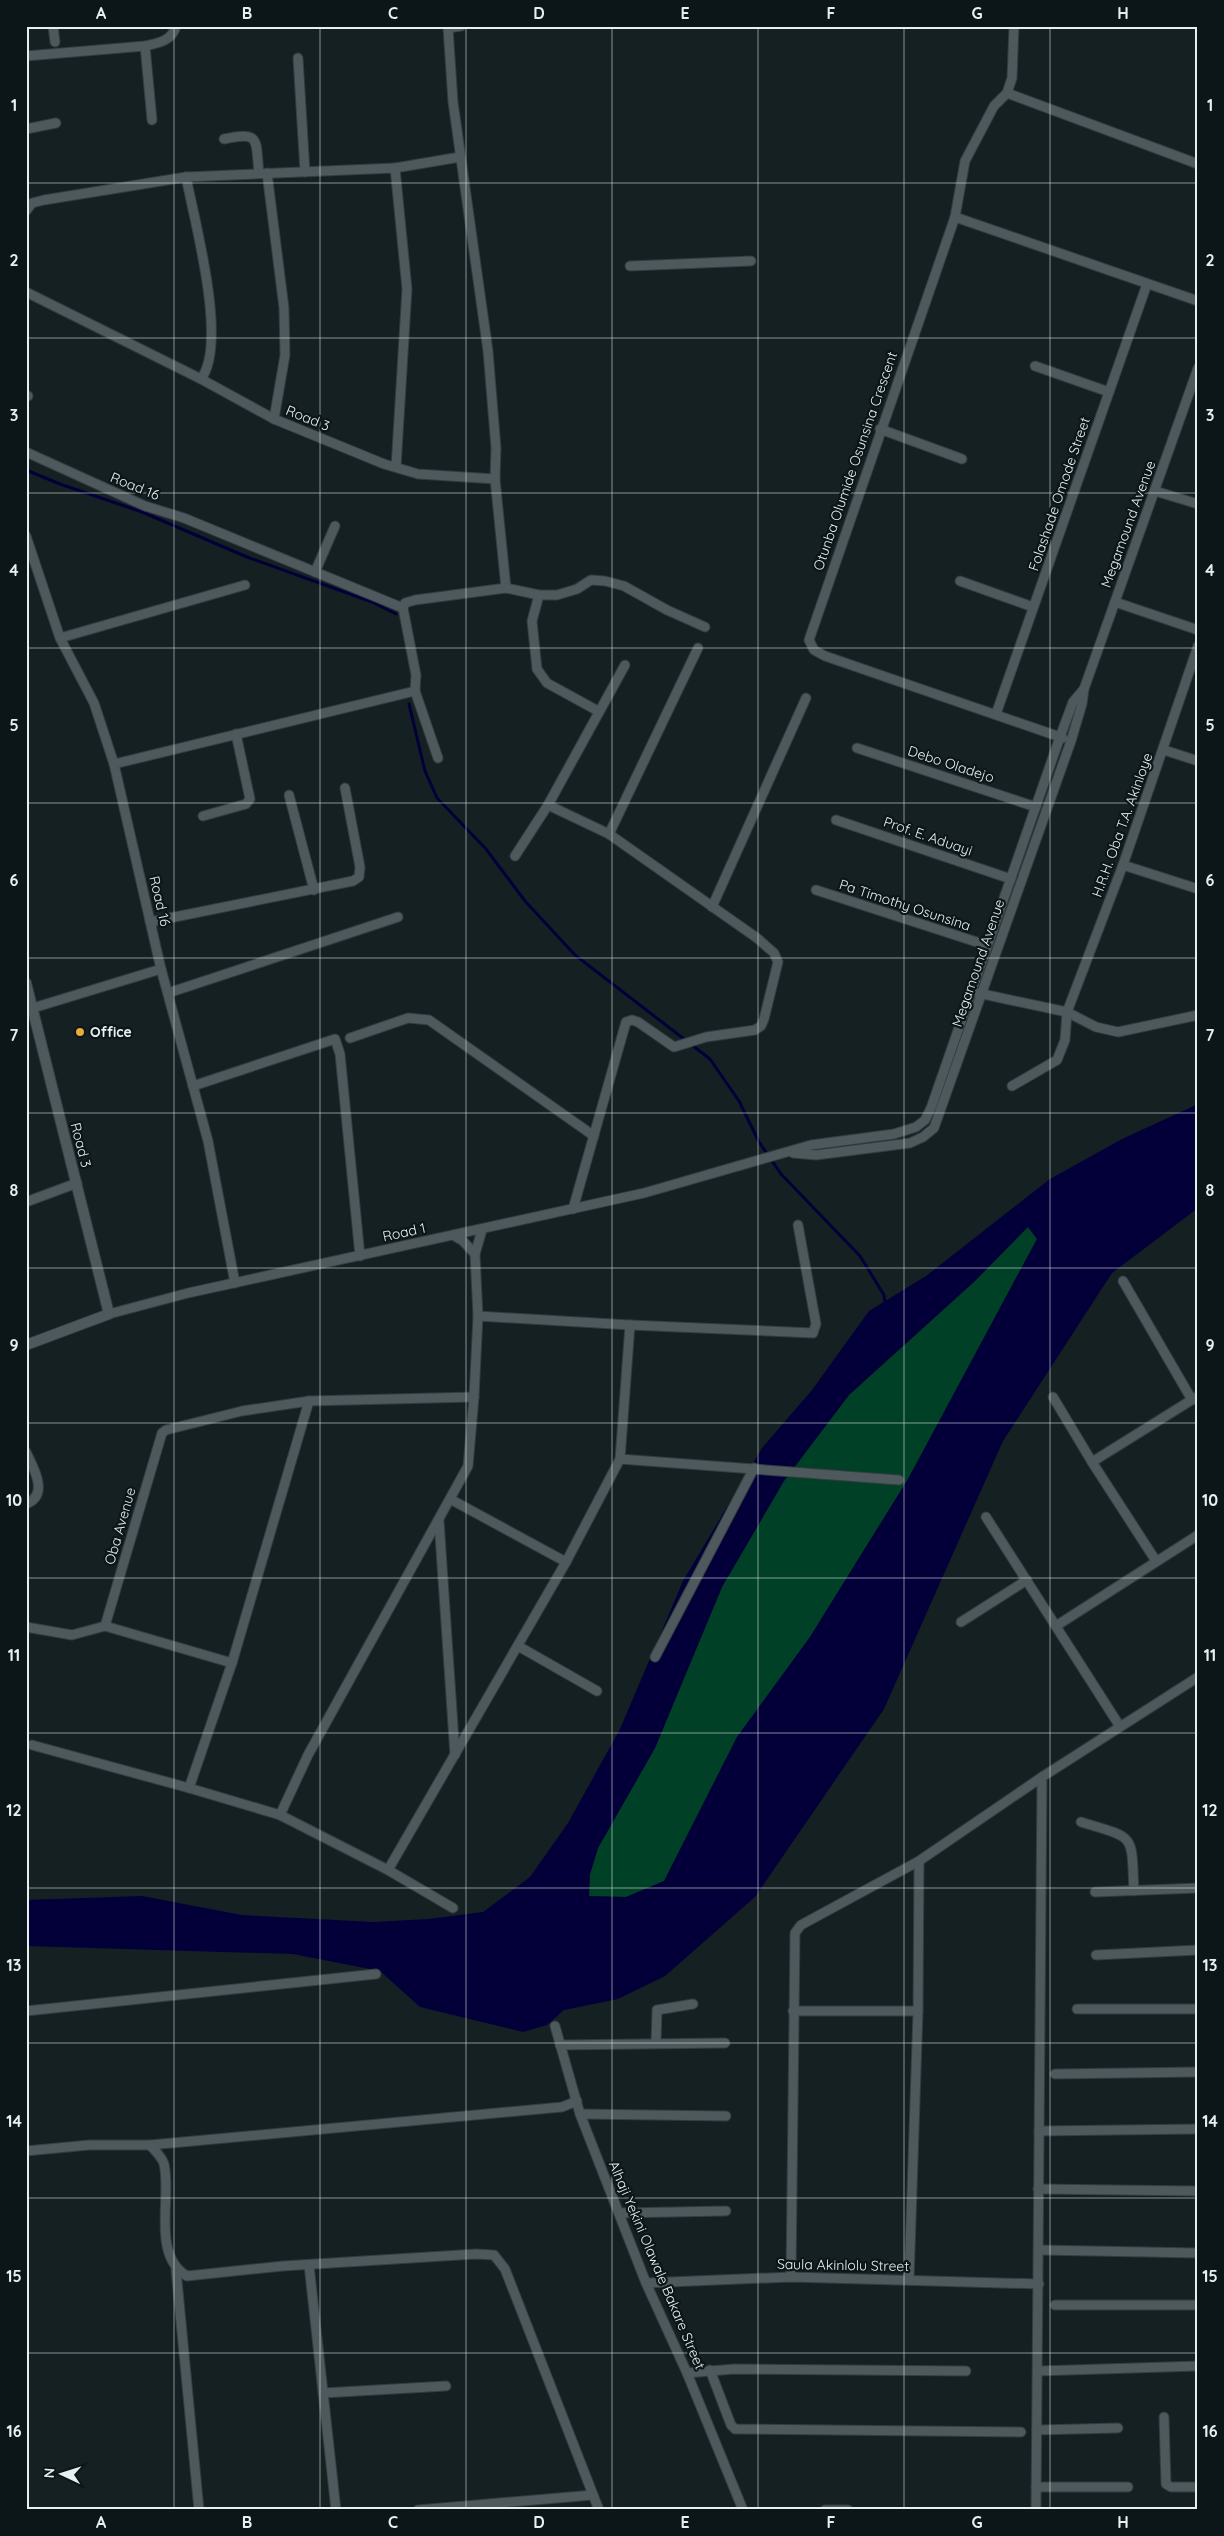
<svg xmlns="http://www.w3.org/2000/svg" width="1224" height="2536" font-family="Quicksand,sans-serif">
	<rect width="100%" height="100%" fill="#152022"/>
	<path fill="#004026" d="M1028,1226L1037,1239L908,1479L810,1637L737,1737L664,1881L626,1897L589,1896L590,1874L598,1848L655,1748L722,1587L784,1481L849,1395L975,1281Z"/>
	<path fill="#030039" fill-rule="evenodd" d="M1198,1104V1208L1112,1273L1003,1441L884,1709L755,1897L665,1976L618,1999L564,2010L547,2025L523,2032L420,2007L380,1971L293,1954L26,1946V1900L142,1896L242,1915L374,1922L428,1919L483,1912L530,1877L568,1823L620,1729L683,1581L762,1448L812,1390L869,1311L926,1276L1050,1179L1122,1139ZM1028,1227L1037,1239L908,1479L810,1637L737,1737L664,1881L626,1897L589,1896L590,1874L598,1848L655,1748L722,1587L784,1481L849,1395L975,1281Z"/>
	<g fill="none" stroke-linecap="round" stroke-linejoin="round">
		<g stroke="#030039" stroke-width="3">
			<path d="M26,470L60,484L142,512L247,557L372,602L396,614"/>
			<path d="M409,704L425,771L437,798L486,849L525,901L575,955L710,1059L739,1101L759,1142L781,1174L860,1256L884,1295L885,1303"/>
		</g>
		<g stroke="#343c3e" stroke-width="11">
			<g id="minor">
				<path d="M53,26L55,42"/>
				<path d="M461,26L448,28L453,102L488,351L496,448L495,479"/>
				<path d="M1014,26L1012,78L1007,93L994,106L965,161L955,217L809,640L814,650L825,656L1063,738"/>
				<path d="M145,46L152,120"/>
				<path d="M26,56L145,46C158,43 172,41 176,26"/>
				<path d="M298,58L305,172"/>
				<path d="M1007,93L1198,164"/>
				<path d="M26,129L56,123"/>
				<path d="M224,139C262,131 255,140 259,173"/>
				<path d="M395,168L460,157"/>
				<path d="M267,173L284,308L285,355L274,419"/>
				<path d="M186,177C195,223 228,343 201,379"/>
				<path d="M26,211L32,203L44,200L186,177L395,168L407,289L396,467"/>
				<path d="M955,217L1198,301"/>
				<path d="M630,266L751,261"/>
				<path d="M26,292L201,379L274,419L384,464L418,474L495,479L506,588"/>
				<path d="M1035,366L1109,392"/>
				<path d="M26,395L28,396"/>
				<path d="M880,429L962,459"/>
				<path d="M26,452L145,506L184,518L403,608"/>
				<path d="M1155,491L1198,504"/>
				<path d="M26,536L60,638L94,703L114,764L161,969L208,1141L235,1283"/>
				<path d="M315,572L335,526"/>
				<path d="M960,581L1033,607"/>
				<path d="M539,595L532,621L537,669L547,683L598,711"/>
				<path d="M1115,602L1198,630"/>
				<path d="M60,638L245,585"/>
				<path d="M415,691L438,758"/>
				<path d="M996,714L1147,284"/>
				<path d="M857,748L1036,807"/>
				<path d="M1164,750L1198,761"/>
				<path d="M114,764L415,691L416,675L403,608L405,603L415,600L506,588L539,595H557L577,589L591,580L605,581L624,586L667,610L705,627"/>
				<path d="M289,795L314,890"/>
				<path d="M203,816L246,804L250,799L236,734"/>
				<path d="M836,820L1011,879"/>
				<path d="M609,834L698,648"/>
				<path d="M515,856L548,805"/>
				<path d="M1123,865L1198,889"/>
				<path d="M816,890L986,945"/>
				<path d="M712,907L806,698"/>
				<path d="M150,922L353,881L359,877L360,867L345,788"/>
				<path d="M168,993L398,917"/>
				<path d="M978,993L1067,1012L1096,1027L1118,1032L1198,1015"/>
				<path d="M33,1008L161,969"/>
				<path d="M350,1038L408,1018L429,1020L594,1136"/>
				<path d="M193,1086L335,1039L340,1054L360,1256"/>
				<path d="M1012,1086L1057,1060L1065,1040L1067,1012L1123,865L1198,646"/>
				<path d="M793,1153L816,1155L910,1143L923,1137L934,1128L1071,741L1082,704L1084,689L1198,368"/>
				<path d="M26,1202L77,1183"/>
				<path d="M573,1209L626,1022L632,1020L638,1022L674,1047L706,1037L755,1030L761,1026L764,1019L778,962L774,953L757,938L609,834L548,805L625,665"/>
				<path d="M453,1235L463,1241L475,1254"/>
				<path d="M1123,1281L1192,1400"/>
				<path d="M109,1314L188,1293L644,1193L811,1145L894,1134L916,1127L925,1120L931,1108L1060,737L1073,702L1084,689"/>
				<path d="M630,1325L813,1333L816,1324L798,1225"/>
				<path d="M1053,1397L1092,1462"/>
				<path d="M26,1452C33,1467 50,1495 26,1504"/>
				<path d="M620,1459L899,1480"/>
				<path d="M450,1499L566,1562"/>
				<path d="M986,1517L1119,1725"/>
				<path d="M439,1521L455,1755"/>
				<path d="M1156,1561L1092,1462L1198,1396"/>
				<path d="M961,1622L1027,1580"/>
				<path d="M105,1626L162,1433L166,1430L242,1411L309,1401"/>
				<path d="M1056,1626L1198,1535"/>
				<path d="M26,1627L72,1635L105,1626L232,1663L309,1401L474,1397"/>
				<path d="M518,1646L597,1691"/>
				<path d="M655,1657L754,1468"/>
				<path d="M32,1745L189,1788L280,1815"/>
				<path d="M189,1788L232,1663"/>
				<path d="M1081,1822C1137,1839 1131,1833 1134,1891"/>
				<path d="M388,1870L566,1562L620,1459L630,1325L478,1316"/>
				<path d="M1095,1892L1198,1888"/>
				<path d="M453,1908L388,1870L280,1815L308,1755L468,1466L474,1397L478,1316L475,1254L482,1230"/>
				<path d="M1096,1955L1198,1950"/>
				<path d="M1077,2009H1198"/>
				<path d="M26,2011L376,1974"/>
				<path d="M793,2011H918"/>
				<path d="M555,2026L580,2114L646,2283L687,2373L743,2510"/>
				<path d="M656,2043L657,2010L693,2004"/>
				<path d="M560,2045L725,2043"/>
				<path d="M1055,2074L1198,2072"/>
				<path d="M580,2114L726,2116"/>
				<path d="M1039,2131L1198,2129"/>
				<path d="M150,2145L562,2107L577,2101"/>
				<path d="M26,2151L89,2145H150C155,2151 162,2157 164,2164C172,2197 151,2255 187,2276L283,2266L476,2254L494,2255L505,2269L599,2510"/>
				<path d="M1038,2189L1198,2191"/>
				<path d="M620,2213L726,2211"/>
				<path d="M1039,2250L1198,2253"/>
				<path d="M309,2265L336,2510"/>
				<path d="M176,2270L199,2510"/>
				<path d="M791,2277L795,1933L801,1925L919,1861L1042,1777"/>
				<path d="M909,2280L918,2011L919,1861"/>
				<path d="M646,2283L791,2277L1039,2284"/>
				<path d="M1055,2305H1198"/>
				<path d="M710,2370L731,2425L735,2429L1021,2432"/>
				<path d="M1038,2371L1198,2366"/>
				<path d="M687,2373L734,2369L966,2371"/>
				<path d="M323,2393L446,2386"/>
				<path d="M1164,2417L1166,2484L1171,2487H1198"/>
				<path d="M1037,2430L1118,2428"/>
				<path d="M1036,2487H1128"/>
				<path d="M418,2510L593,2495"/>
				<path d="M825,2510H848"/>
				<path d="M1036,2510L1042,1777L1198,1677"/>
			</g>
		</g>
		<g stroke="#343c3e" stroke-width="12">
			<path id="tertiary" d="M26,983L109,1314L26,1345"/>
		</g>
		<use href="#minor" stroke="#4d595c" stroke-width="9"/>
		<use href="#tertiary" stroke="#4d595c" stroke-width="10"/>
	</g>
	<path fill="none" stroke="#e7eff0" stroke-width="1" stroke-opacity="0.55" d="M174,26V2510M320,26V2510M466,26V2510M612,26V2510M758,26V2510M904,26V2510M1050,26V2510M26,183H1198M26,338H1198M26,493H1198M26,648H1198M26,803H1198M26,958H1198M26,1113H1198M26,1268H1198M26,1423H1198M26,1578H1198M26,1733H1198M26,1888H1198M26,2043H1198M26,2198H1198M26,2353H1198"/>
	<circle fill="#eaaa39" stroke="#0c1619" stroke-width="2" cx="80" cy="1032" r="5"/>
	<g text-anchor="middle" stroke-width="4.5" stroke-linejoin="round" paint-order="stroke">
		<g font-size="14" fill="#e7eff0" stroke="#0c1619">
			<text transform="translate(308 418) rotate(22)" y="5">Road 3</text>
			<text transform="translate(855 461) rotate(-71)" y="5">Otunba Olumide Osunsina Crescent</text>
			<text transform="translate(135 486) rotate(22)" y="5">Road 16</text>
			<text transform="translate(1059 494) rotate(-71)" y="5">Folashade Omode Street</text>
			<text transform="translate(1128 524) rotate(-70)" y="5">Megamound Avenue</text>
			<text transform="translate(951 764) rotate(18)" y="5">Debo Oladejo</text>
			<text transform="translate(1122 825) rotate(-70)" y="5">H.R.H. Oba T.A. Akinloye</text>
			<text transform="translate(928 836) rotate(19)" y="5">Prof. E. Aduayi</text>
			<text transform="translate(160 901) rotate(77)" y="5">Road 16</text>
			<text transform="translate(905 905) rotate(18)" y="5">Pa Timothy Osunsina</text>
			<text transform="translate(978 963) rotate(-71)" y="5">Megamound Avenue</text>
			<text transform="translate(81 1145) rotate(76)" y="5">Road 3</text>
			<text transform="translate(404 1232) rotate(-12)" y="5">Road 1</text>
			<text transform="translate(120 1526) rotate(-74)" y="5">Oba Avenue</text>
			<text transform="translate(657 2265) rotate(67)" y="5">Alhaji Yekini Olawale Bakare Street</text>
			<text transform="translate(843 2265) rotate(1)" y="5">Saula Akinlolu Street</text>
		</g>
		<g font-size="14" font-weight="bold" fill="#e7eff0" stroke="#0c1619" text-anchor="start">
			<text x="90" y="1037">Office</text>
		</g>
	</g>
	<rect width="1224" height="2536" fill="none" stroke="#0c1619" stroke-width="55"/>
	<g transform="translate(62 2474) rotate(274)" stroke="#0c1619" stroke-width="4" paint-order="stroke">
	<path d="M0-4L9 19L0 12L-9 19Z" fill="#e7eff0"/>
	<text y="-8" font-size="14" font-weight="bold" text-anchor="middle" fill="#e7eff0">N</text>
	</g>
	<rect x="28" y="28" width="1168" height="2480" fill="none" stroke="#e7eff0" stroke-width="2"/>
	<g font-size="16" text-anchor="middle" font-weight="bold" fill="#e7eff0">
		<text x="101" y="19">A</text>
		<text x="247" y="19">B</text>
		<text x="393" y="19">C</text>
		<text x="539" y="19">D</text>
		<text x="685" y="19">E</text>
		<text x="831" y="19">F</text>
		<text x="977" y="19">G</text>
		<text x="1123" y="19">H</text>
		<text x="14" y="111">1</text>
		<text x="1210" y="111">1</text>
		<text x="14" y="266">2</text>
		<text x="1210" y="266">2</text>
		<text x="14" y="421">3</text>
		<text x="1210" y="421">3</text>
		<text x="14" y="576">4</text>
		<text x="1210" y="576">4</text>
		<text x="14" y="731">5</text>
		<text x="1210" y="731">5</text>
		<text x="14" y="886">6</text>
		<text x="1210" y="886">6</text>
		<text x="14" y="1041">7</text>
		<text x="1210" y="1041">7</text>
		<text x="14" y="1196">8</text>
		<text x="1210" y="1196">8</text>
		<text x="14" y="1351">9</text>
		<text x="1210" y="1351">9</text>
		<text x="14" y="1506">10</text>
		<text x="1210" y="1506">10</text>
		<text x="14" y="1661">11</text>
		<text x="1210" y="1661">11</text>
		<text x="14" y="1816">12</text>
		<text x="1210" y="1816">12</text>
		<text x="14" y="1971">13</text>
		<text x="1210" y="1971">13</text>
		<text x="14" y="2127">14</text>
		<text x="1210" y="2127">14</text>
		<text x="14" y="2282">15</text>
		<text x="1210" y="2282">15</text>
		<text x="14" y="2437">16</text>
		<text x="1210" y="2437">16</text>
		<text x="101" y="2528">A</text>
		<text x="247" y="2528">B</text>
		<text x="393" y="2528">C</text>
		<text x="539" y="2528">D</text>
		<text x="685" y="2528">E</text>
		<text x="831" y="2528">F</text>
		<text x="977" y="2528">G</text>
		<text x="1123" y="2528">H</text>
	</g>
</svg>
